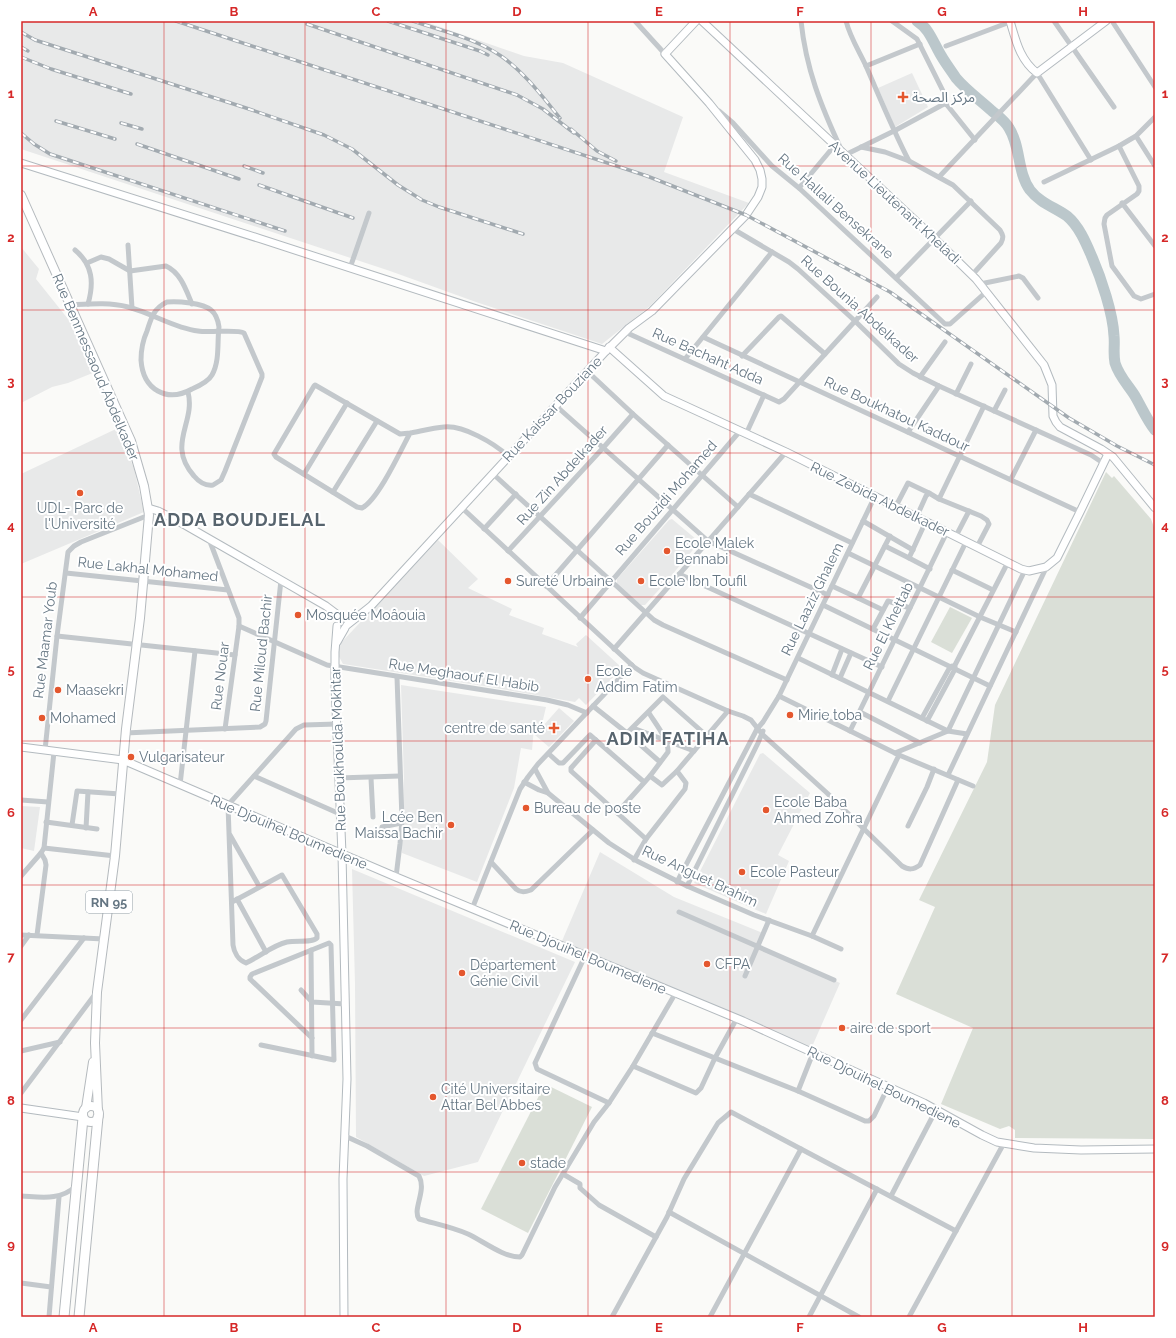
<svg xmlns="http://www.w3.org/2000/svg" width="1176" height="1338" font-family="Raleway,'Noto Sans Arabic',sans-serif">
	<rect width="100%" height="100%" fill="#fafaf8"/>
	<g fill="#e8e9e9">
		<path d="M21,21H423L524,56L563,63L683,117L664,172L749,203L650,306L602,344L476,302L390,271L21,149Z"/>
		<path d="M912,73L928,107L895,127L878,88Z"/>
		<path d="M21,247L39,269L36,279L76,329L95,372L68,383L52,387L21,403Z"/>
		<path d="M118,428L134,469L144,512L21,564V474Z"/>
		<path d="M672,519L697,540V545L666,582L645,605H641L617,584V579L669,520Z"/>
		<path d="M438,540L478,579L468,588L512,609L509,615L544,628L542,634L578,647L576,644L586,635L620,666V670L586,705L579,698L575,702L484,686L343,664L337,653V647Z"/>
		<path d="M401,685L546,707L542,724L534,727L532,750L521,748L514,788L477,882L402,853L404,779Z"/>
		<path d="M559,708L574,721L549,747L535,735Z"/>
		<path d="M763,753L810,793L778,855L789,861L766,914L694,883L760,754Z"/>
		<path d="M21,806L40,807L34,851L21,848Z"/>
		<path d="M600,852L674,897L765,934L759,946L840,983L811,1049L562,941Z"/>
		<path d="M352,869L575,962L478,1162L424,1176L356,1137L355,984Z"/>
	</g>
	<g fill="#dadfd7">
		<path d="M1106,472L1112,478L1114,476L1151,519L1155,530V1139L1015,1138V1130L1009,1126L1000,1129L941,1104L973,1028L896,994L935,907L919,900L987,762L995,705Z"/>
		<path d="M950,607L972,618L952,653L931,642Z"/>
		<path d="M545,1084L592,1107L528,1233L481,1209Z"/>
	</g>
	<g fill="none" stroke-linecap="round" stroke-linejoin="round">
		<path stroke="#bbc7cb" stroke-width="11" d="M917,21C928,28 932,39 938,50C943,60 950,69 956,78C966,90 980,100 992,111C998,116 1005,121 1009,128C1021,147 1017,172 1030,190C1040,203 1054,207 1067,216C1079,226 1086,243 1092,257C1101,278 1113,313 1114,336C1115,345 1113,353 1115,363C1119,376 1128,385 1135,396C1142,408 1147,420 1155,430"/>
		<g stroke="#b3babf" stroke-width="9">
			<g id="secondary">
				<path d="M702,21L934,238L976,279L1044,365L1052,385L1053,416L1056,422L1060,427L1101,449L1113,457L1155,508"/>
				<path d="M1010,21C1016,41 1020,60 1037,73L1106,21"/>
				<path d="M21,163L261,239L606,351"/>
				<path d="M609,347L664,396L786,452L1021,569L1029,571L1046,567L1057,558L1080,512L1108,454"/>
				<path d="M148,508L158,511L178,521L326,606L342,618"/>
				<path d="M347,625L371,606L606,351L629,328L652,311L746,215L758,197L762,187V179L760,170L755,160L709,103L665,54L696,21"/>
				<path d="M337,626L335,652V684L342,854L347,1079L343,1179L344,1317"/>
				<path d="M337,642L345,628"/>
				<path d="M21,747L123,760L396,877L743,1021L924,1103L982,1135L997,1142L1034,1148L1081,1150L1155,1149"/>
				<path d="M21,1108L83,1117"/>
			</g>
		</g>
		<g stroke="#b5babe" stroke-width="10">
			<g id="primary">
				<path d="M21,195L131,441L144,486L149,515L140,618L126,729L115,856L97,992L95,1043L98,1112"/>
				<circle cx="91" cy="1114" r="8"/>
				<path d="M86,1108L93,1062"/>
			</g>
		</g>
		<g stroke="#b4b9bd" stroke-width="11">
			<g id="highway">
				<path d="M64,1317L83,1118"/>
				<path d="M79,1317L98,1117"/>
			</g>
		</g>
		<g stroke="#c3c8cc" stroke-width="5">
			<path d="M635,21L665,54"/>
			<path d="M801,21C806,69 821,106 841,149"/>
			<path d="M846,21C850,37 859,51 866,66C880,98 893,130 909,161"/>
			<path d="M892,21L917,39L943,91"/>
			<path d="M1054,21L1114,107"/>
			<path d="M1112,21L1155,87"/>
			<path d="M946,46L1010,22"/>
			<path d="M866,66L920,44"/>
			<path d="M719,111L733,123L772,166L799,188L945,324H950L986,292"/>
			<path d="M1136,136L1155,166"/>
			<path d="M1119,146L1139,186V191L1137,194L1107,215L1105,218L1104,224L1112,266L1134,296L1141,299L1155,294"/>
			<path d="M861,147L885,152L909,161L953,185L1000,230C1003,235 1004,237 1001,243L972,275"/>
			<path d="M845,155L894,131L944,104L947,105L975,140"/>
			<path d="M939,177L1037,73L1091,160"/>
			<path d="M1044,182L1119,146L1136,136L1155,117"/>
			<path d="M799,188L835,145"/>
			<path d="M1122,203L1155,246"/>
			<path d="M733,229L789,262L798,269L855,321L899,364L913,373L939,386L1091,455L1103,463"/>
			<path d="M128,245L132,308"/>
			<path d="M75,250C93,265 94,283 88,304"/>
			<path d="M87,263L101,257L109,259L130,271L166,266C181,273 186,290 192,304"/>
			<path d="M350,268L369,213"/>
			<path d="M896,278L971,201"/>
			<path d="M980,284L1019,276L1023,278L1038,298"/>
			<path d="M167,302C178,301 203,303 211,310C216,314 218,320 219,327C217,342 220,361 212,375C208,382 199,386 192,389C167,403 143,390 141,360C141,350 143,340 147,331C151,318 154,308 167,302Z"/>
			<path d="M70,305C89,304 109,302 128,307C152,313 174,328 198,331C209,333 238,329 244,333L262,374V377L225,471L221,480L213,485C205,486 199,482 194,476C166,444 196,423 188,392"/>
			<path d="M625,332L779,402L784,399L877,297"/>
			<path d="M703,337L1080,512"/>
			<path d="M742,356L779,317L781,316L825,354"/>
			<path d="M685,359L772,252"/>
			<path d="M587,371L633,414L738,507"/>
			<path d="M920,377L945,342"/>
			<path d="M956,394L971,364"/>
			<path d="M555,405L708,541L828,595"/>
			<path d="M994,411L1005,390"/>
			<path d="M908,432L939,386"/>
			<path d="M410,433C401,450 378,500 362,508L357,507L276,457L274,454L314,386L315,385L400,434L410,433C421,431 433,428 444,427C463,425 494,443 508,456"/>
			<path d="M746,434L764,395"/>
			<path d="M492,473L654,620L663,625L787,680"/>
			<path d="M304,474L347,403"/>
			<path d="M1011,479L1036,430"/>
			<path d="M333,492L377,421"/>
			<path d="M749,494L852,543"/>
			<path d="M939,499L984,406"/>
			<path d="M896,506L908,483L929,493"/>
			<path d="M461,507L634,667L643,673L728,711L743,716L751,720L762,734L827,793L902,866C909,870 913,870 920,865L958,780"/>
			<path d="M917,516L926,496L929,493L939,499L981,516L987,520L989,524L977,547"/>
			<path d="M863,521L913,550"/>
			<path d="M926,521L909,558L930,569"/>
			<path d="M484,529L516,494"/>
			<path d="M956,536L969,511"/>
			<path d="M209,539L239,618V626L327,665L547,700L568,705L587,713"/>
			<path d="M885,546L909,558"/>
			<path d="M508,551L603,448L633,414"/>
			<path d="M848,553L980,617L1016,632"/>
			<path d="M952,570L993,590"/>
			<path d="M66,573L228,590"/>
			<path d="M679,574L882,667"/>
			<path d="M546,586L668,445"/>
			<path d="M832,586L858,598L890,536"/>
			<path d="M858,598L883,610"/>
			<path d="M823,605L990,686"/>
			<path d="M580,618L740,431"/>
			<path d="M873,629L888,601L910,608"/>
			<path d="M57,636L235,655"/>
			<path d="M614,649L786,452"/>
			<path d="M798,658L948,731L967,734"/>
			<path d="M832,675L842,649"/>
			<path d="M840,678L851,653"/>
			<path d="M779,696L899,755L973,786"/>
			<path d="M888,701L966,542"/>
			<path d="M593,706L627,733L660,762"/>
			<path d="M860,712L920,743"/>
			<path d="M922,718L950,667L952,666"/>
			<path d="M927,721L955,669V665L1008,562"/>
			<path d="M633,728L694,751"/>
			<path d="M225,729L239,626"/>
			<path d="M850,731L947,532"/>
			<path d="M125,733L260,727L265,724L266,721L281,580"/>
			<path d="M627,733L663,697L707,736"/>
			<path d="M596,740L571,768V771L646,839"/>
			<path d="M45,750L57,636L68,552L74,546L81,542L149,515"/>
			<path d="M895,753L948,731L1025,570"/>
			<path d="M549,754L559,763H563L590,735L644,782"/>
			<path d="M948,775L1047,566"/>
			<path d="M254,776L340,814"/>
			<path d="M650,776L662,785L677,771"/>
			<path d="M338,778L400,776"/>
			<path d="M371,778L373,817"/>
			<path d="M524,782L539,790L548,793L535,769"/>
			<path d="M180,785L195,651"/>
			<path d="M548,793L609,843L637,861L687,886L754,915L812,936L841,949"/>
			<path d="M21,800L48,802"/>
			<path d="M617,813L650,776L668,752C669,740 655,723 649,713"/>
			<path d="M46,822L97,829"/>
			<path d="M72,825L77,791L120,794"/>
			<path d="M908,826L927,787L934,769"/>
			<path d="M86,828L88,792"/>
			<path d="M230,835L259,886"/>
			<path d="M381,835L382,827L401,823"/>
			<path d="M44,848L115,856"/>
			<path d="M634,860L646,839L685,789L686,783L677,771L728,711"/>
			<path d="M491,862L516,889C521,893 525,892 531,890L593,830"/>
			<path d="M21,876L41,853L44,848L54,752"/>
			<path d="M396,877L400,844L402,820L397,677"/>
			<path d="M677,882L757,729L763,722L779,696L875,496"/>
			<path d="M687,886L758,743L763,731"/>
			<path d="M237,899L266,952"/>
			<path d="M232,902L282,875L317,934V938C312,943 296,940 287,942C273,945 259,957 246,963C238,960 234,952 233,945L228,805L296,729L304,725L337,724"/>
			<path d="M472,909L520,789L528,777L538,764L632,665"/>
			<path d="M679,912L834,980"/>
			<path d="M21,935L104,939"/>
			<path d="M37,935L46,865L45,860L41,853"/>
			<path d="M812,936L899,755"/>
			<path d="M21,946L29,935"/>
			<path d="M311,950L312,1056"/>
			<path d="M585,956L535,1063L537,1069L609,1103"/>
			<path d="M745,976L769,920"/>
			<path d="M301,990L312,1002L345,1004"/>
			<path d="M21,1020L84,938"/>
			<path d="M652,1033L798,1091L813,1053"/>
			<path d="M261,1045L334,1060L331,945L329,943L252,974L250,977V979L312,1038"/>
			<path d="M21,1051L60,1042"/>
			<path d="M633,1066L696,1093L701,1088L715,1058L737,1018"/>
			<path d="M798,1091L865,1121H869L874,1116L888,1087"/>
			<path d="M21,1093L96,993"/>
			<path d="M345,1136L367,1146L419,1176C427,1191 412,1209 419,1219C436,1224 452,1227 468,1234C483,1241 503,1257 520,1257L522,1255L555,1187L594,1122L609,1103L633,1066L675,994"/>
			<path d="M563,1174L580,1184V1188L599,1205L656,1237"/>
			<path d="M21,1196C41,1197 60,1201 76,1186"/>
			<path d="M891,1196L936,1110"/>
			<path d="M669,1212L859,1317"/>
			<path d="M21,1283L51,1287"/>
			<path d="M49,1317L59,1197"/>
			<path d="M612,1317L667,1217L684,1179L718,1123L731,1112L956,1231"/>
			<path d="M710,1317L801,1149"/>
			<path d="M809,1317L877,1189"/>
			<path d="M909,1317L1004,1143"/>
		</g>
		<use href="#secondary" stroke="#fff" stroke-width="7"/>
		<use href="#primary" stroke="#fff" stroke-width="8"/>
		<use href="#highway" stroke="#fff" stroke-width="9"/>
		<g stroke="#a2aab0" stroke-width="3.5">
			<g id="rail">
				<path d="M176,21L647,176L746,215L890,292L1069,418L1117,446L1155,465"/>
				<path d="M388,21L480,51L488,55"/>
				<path d="M413,21C442,31 475,38 501,56C524,72 542,96 560,118"/>
				<path d="M307,24L517,95L543,109L574,133"/>
				<path d="M21,32L35,40L246,108L324,135L352,149L398,185L422,200L439,207L523,234"/>
				<path d="M21,47L28,51"/>
				<path d="M21,57L51,69L131,94"/>
				<path d="M56,121L115,139"/>
				<path d="M121,123L142,129"/>
				<path d="M571,129L597,151L616,161"/>
				<path d="M21,133L34,144L50,154L285,231"/>
				<path d="M137,144L239,179"/>
				<path d="M244,166L263,173"/>
				<path d="M259,185L353,218"/>
			</g>
		</g>
		<use href="#rail" stroke="#fff" stroke-width="2" stroke-dasharray="6" stroke-linecap="butt"/>
	</g>
	<path fill="none" stroke="#d62828" stroke-width="1" stroke-opacity="0.55" d="M164,21V1317M305,21V1317M446,21V1317M588,21V1317M730,21V1317M871,21V1317M1012,21V1317M21,166H1155M21,310H1155M21,453H1155M21,597H1155M21,741H1155M21,885H1155M21,1028H1155M21,1172H1155"/>
	<g fill="#e4572e" stroke="#fff" stroke-width="1.5">
		<path d="M901 91h4v4h4v4h-4v4h-4v-4h-4v-4h4z"/>
		<circle cx="80" cy="493" r="4"/>
		<circle cx="667" cy="551" r="4"/>
		<circle cx="508" cy="581" r="4"/>
		<circle cx="641" cy="581" r="4"/>
		<circle cx="298" cy="615" r="4"/>
		<circle cx="588" cy="679" r="4"/>
		<circle cx="58" cy="690" r="4"/>
		<circle cx="790" cy="715" r="4"/>
		<circle cx="42" cy="718" r="4"/>
		<path d="M552 722h4v4h4v4h-4v4h-4v-4h-4v-4h4z"/>
		<circle cx="131" cy="757" r="4"/>
		<circle cx="526" cy="808" r="4"/>
		<circle cx="766" cy="810" r="4"/>
		<circle cx="451" cy="825" r="4"/>
		<circle cx="742" cy="872" r="4"/>
		<circle cx="707" cy="964" r="4"/>
		<circle cx="462" cy="973" r="4"/>
		<circle cx="842" cy="1028" r="4"/>
		<circle cx="433" cy="1097" r="4"/>
		<circle cx="522" cy="1163" r="4"/>
	</g>
	<g text-anchor="middle" stroke-width="4" stroke-linejoin="round" paint-order="stroke">
		<rect fill="#fff" stroke="#939fa8" stroke-width="1" x="86" y="891" width="46" height="22" rx="3"/>
		<g font-size="13" font-weight="bold" fill="#657683">
			<text x="109" y="907">RN 95</text>
		</g>
		<g font-size="14" fill="#657683" stroke="#fff" text-anchor="start">
			<text x="912" y="102">مركز الصحة</text>
			<text x="80" y="513" text-anchor="middle">UDL- Parc de<tspan x="80" dy="16">l'Université</tspan></text>
			<text x="675" y="548">Ecole Malek<tspan x="675" dy="16">Bennabi</tspan></text>
			<text x="516" y="586">Sureté Urbaine</text>
			<text x="649" y="586">Ecole Ibn Toufil</text>
			<text x="306" y="620">Mosquée Moâouia</text>
			<text x="596" y="676">Ecole<tspan x="596" dy="16">Addim Fatim</tspan></text>
			<text x="66" y="695">Maasekri</text>
			<text x="798" y="720">Mirie toba</text>
			<text x="50" y="723">Mohamed</text>
			<text x="545" y="733" text-anchor="end">centre de santé</text>
			<text x="139" y="762">Vulgarisateur</text>
			<text x="774" y="807">Ecole Baba<tspan x="774" dy="16">Ahmed Zohra</tspan></text>
			<text x="534" y="813">Bureau de poste</text>
			<text x="443" y="822" text-anchor="end">Lcée Ben<tspan x="443" dy="16">Maissa Bachir</tspan></text>
			<text x="750" y="877">Ecole Pasteur</text>
			<text x="715" y="969">CFPA</text>
			<text x="470" y="970">Département<tspan x="470" dy="16">Génie Civil</tspan></text>
			<text x="850" y="1033">aire de sport</text>
			<text x="441" y="1094">Cité Universitaire<tspan x="441" dy="16">Attar Bel Abbes</tspan></text>
			<text x="530" y="1168">stade</text>
		</g>
		<g font-size="14" fill="#657683" stroke="#fff">
			<text transform="translate(895 202) rotate(43)" y="5">Avenue Lieutenant Kheladi</text>
			<text transform="translate(836 206) rotate(42)" y="5">Rue Hallali Bensekrane</text>
			<text transform="translate(860 309) rotate(42)" y="5">Rue Bounia Abdelkader</text>
			<text transform="translate(708 356) rotate(24)" y="5">Rue Bachaht Adda</text>
			<text transform="translate(96 367) rotate(67)" y="5">Rue Benmessaoud Abdelkader</text>
			<text transform="translate(552 409) rotate(-47)" y="5">Rue Kaissar Bouziane</text>
			<text transform="translate(897 414) rotate(25)" y="5">Rue Boukhatou Kaddour</text>
			<text transform="translate(562 475) rotate(-48)" y="5">Rue Zin Abdelkader</text>
			<text transform="translate(666 498) rotate(-49)" y="5">Rue Bouzidi Mohamed</text>
			<text transform="translate(880 499) rotate(26)" y="5">Rue Zebida Abdelkader</text>
			<text transform="translate(148 569) rotate(6)" y="5">Rue Lakhal Mohamed</text>
			<text transform="translate(812 599) rotate(-64)" y="5">Rue Laaziz Ghalem</text>
			<text transform="translate(888 626) rotate(-64)" y="5">Rue El Khettab</text>
			<text transform="translate(45 640) rotate(-83)" y="5">Rue Maamar Youb</text>
			<text transform="translate(261 653) rotate(-84)" y="5">Rue Miloud Bachir</text>
			<text transform="translate(464 675) rotate(9)" y="5">Rue Meghaouf El Habib</text>
			<text transform="translate(220 676) rotate(-83)" y="5">Rue Nouar</text>
			<text transform="translate(338 749) rotate(-92)" y="5">Rue Boukhoulda Mokhtar</text>
			<text transform="translate(289 832) rotate(23)" y="5">Rue Djouihel Boumediene</text>
			<text transform="translate(700 876) rotate(25)" y="5">Rue Anguet Brahim</text>
			<text transform="translate(588 957) rotate(23)" y="5">Rue Djouihel Boumediene</text>
			<text transform="translate(884 1087) rotate(26)" y="5">Rue Djouihel Boumediene</text>
		</g>
		<g font-size="18" font-weight="bold" letter-spacing="1" fill="#57646e" stroke="#fff">
			<text x="240" y="526">ADDA BOUDJELAL</text>
			<text x="668" y="745">ADIM FATIHA</text>
		</g>
	</g>
	<rect width="1176" height="1338" fill="none" stroke="#ffffff" stroke-width="44"/>
	<rect x="22" y="22" width="1132" height="1294" fill="none" stroke="#d62828" stroke-width="1.5"/>
	<g font-size="13" text-anchor="middle" font-weight="bold" fill="#d62828">
		<text x="93" y="16">A</text>
		<text x="234" y="16">B</text>
		<text x="376" y="16">C</text>
		<text x="517" y="16">D</text>
		<text x="659" y="16">E</text>
		<text x="800" y="16">F</text>
		<text x="942" y="16">G</text>
		<text x="1083" y="16">H</text>
		<text x="11" y="98">1</text>
		<text x="1165" y="98">1</text>
		<text x="11" y="242">2</text>
		<text x="1165" y="242">2</text>
		<text x="11" y="386">3</text>
		<text x="1165" y="386">3</text>
		<text x="11" y="530">4</text>
		<text x="1165" y="530">4</text>
		<text x="11" y="674">5</text>
		<text x="1165" y="674">5</text>
		<text x="11" y="817">6</text>
		<text x="1165" y="817">6</text>
		<text x="11" y="961">7</text>
		<text x="1165" y="961">7</text>
		<text x="11" y="1105">8</text>
		<text x="1165" y="1105">8</text>
		<text x="11" y="1249">9</text>
		<text x="1165" y="1249">9</text>
		<text x="93" y="1332">A</text>
		<text x="234" y="1332">B</text>
		<text x="376" y="1332">C</text>
		<text x="517" y="1332">D</text>
		<text x="659" y="1332">E</text>
		<text x="800" y="1332">F</text>
		<text x="942" y="1332">G</text>
		<text x="1083" y="1332">H</text>
	</g>
</svg>
